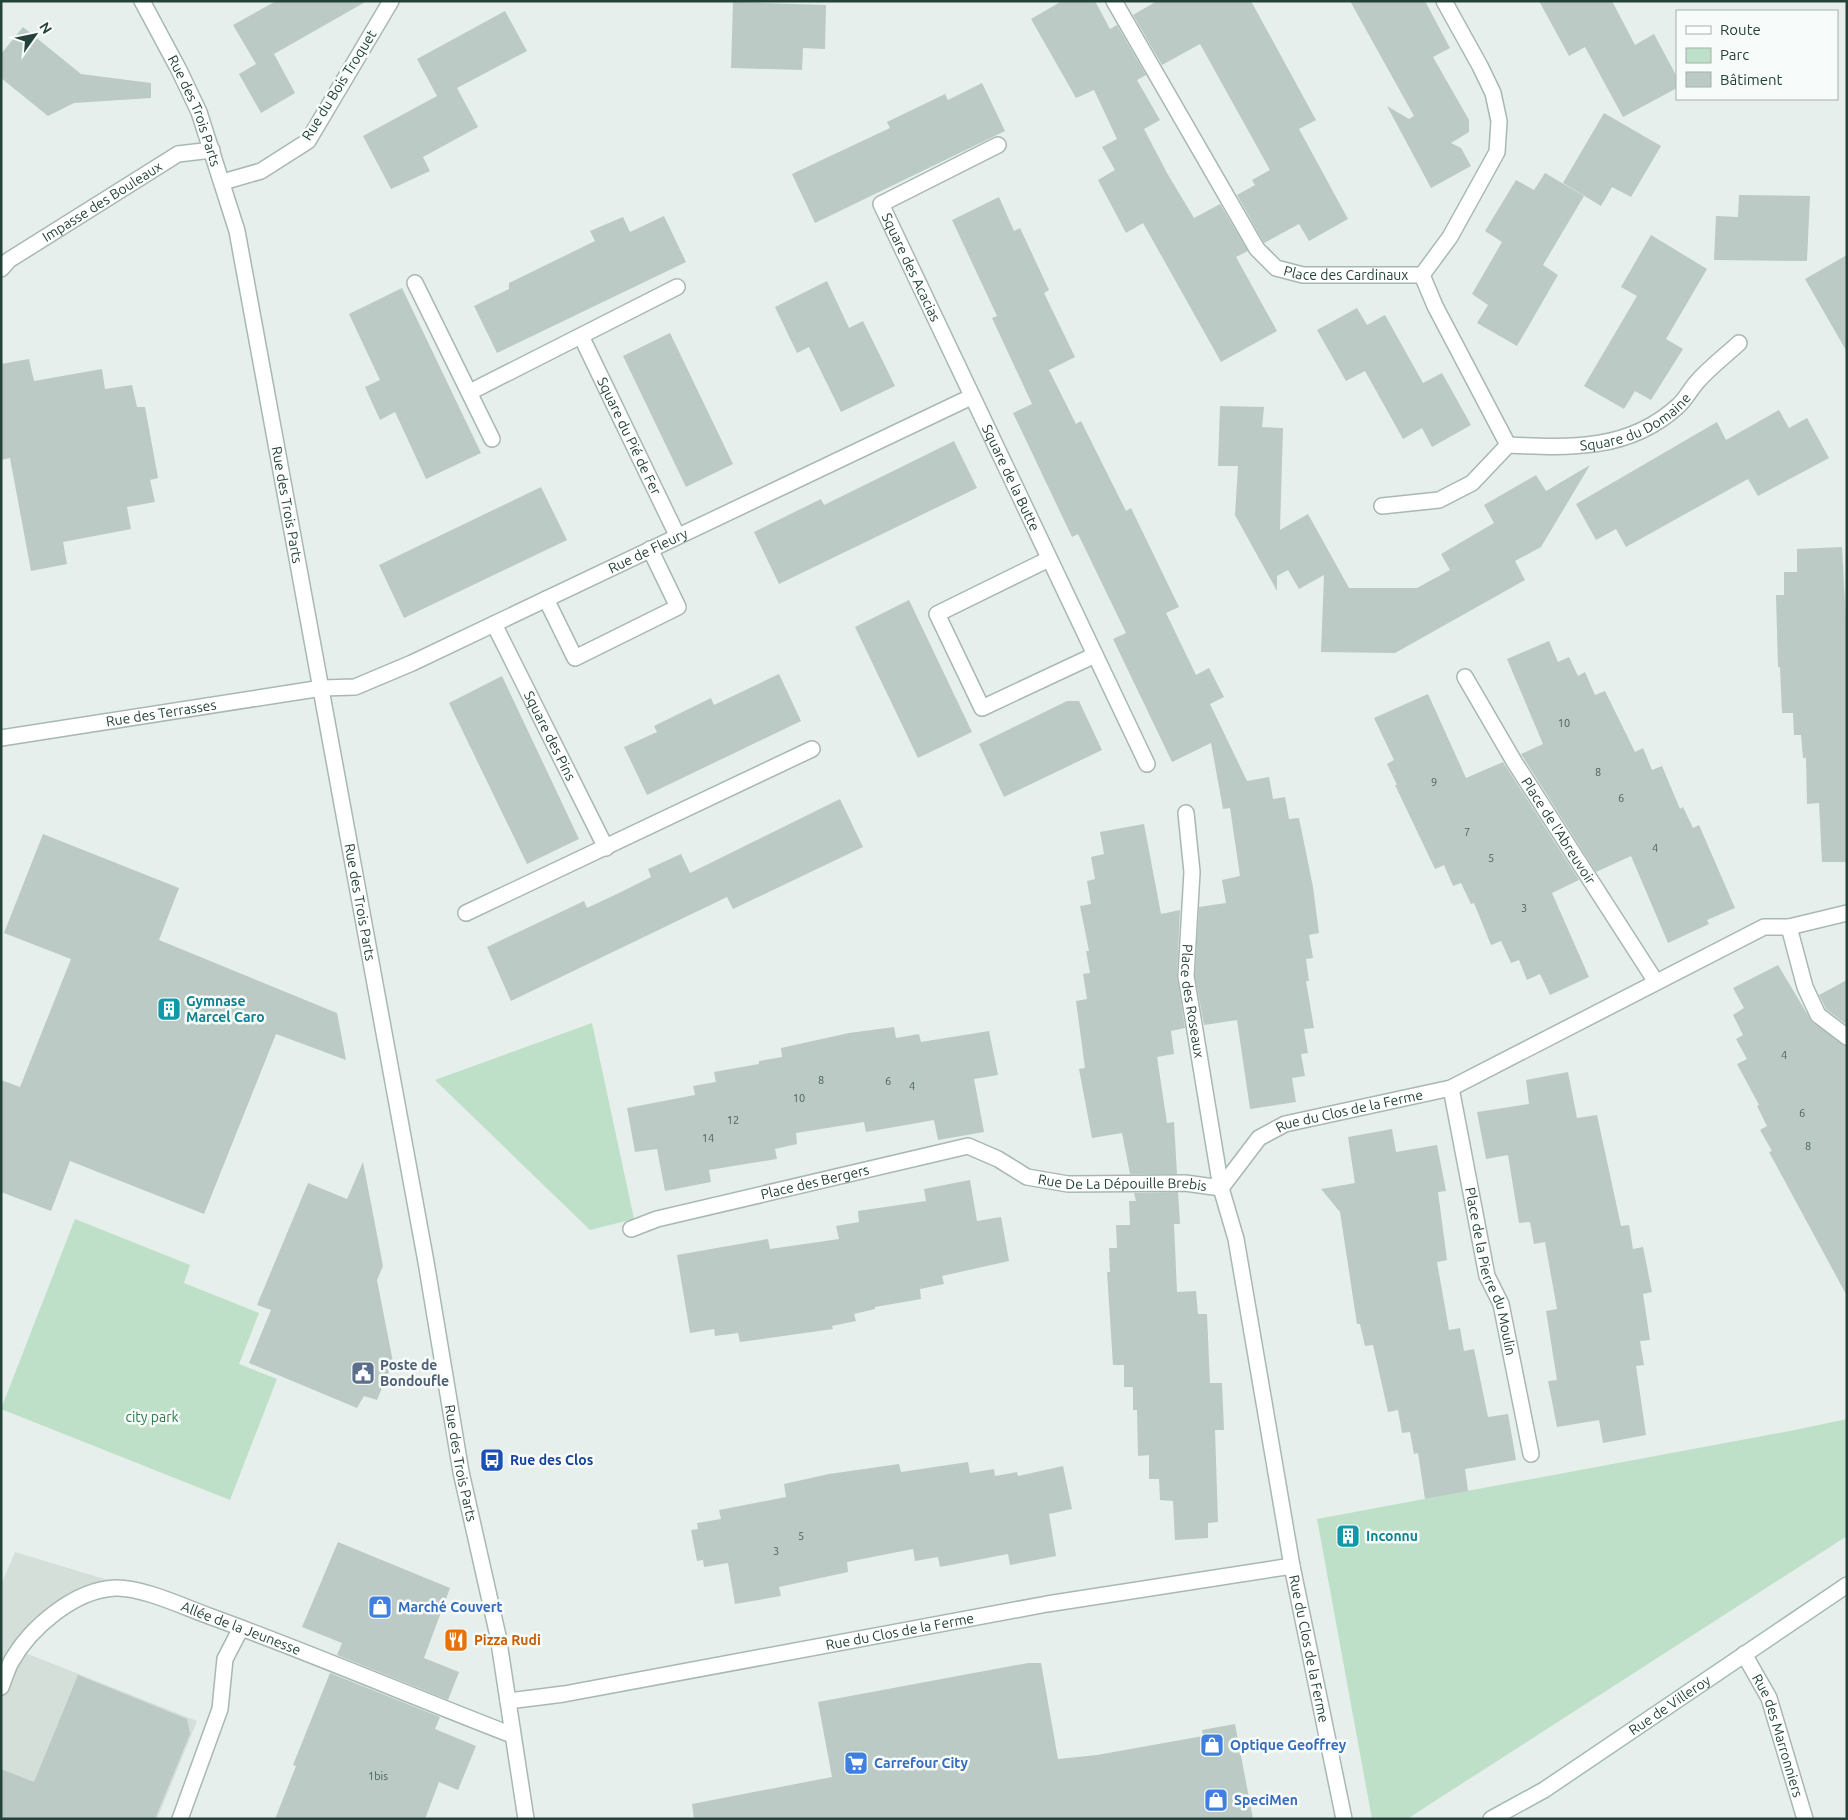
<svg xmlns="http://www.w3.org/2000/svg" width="1848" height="1820" font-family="Ubuntu,sans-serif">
	<rect width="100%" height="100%" fill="#e6efeb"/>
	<path fill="#d4dfda" d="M15,1552L121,1584L80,1591L58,1600L34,1618L22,1633L13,1648L197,1721L157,1819H1V1585Z"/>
	<g fill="#bfe0c8">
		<path d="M592,1023L634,1219L590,1230L435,1080Z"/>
		<path d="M75,1219L190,1265L184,1283L259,1313L239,1364L277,1379L230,1500L1,1409Z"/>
		<path d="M1847,1419V1536L1407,1819H1372L1317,1519L1790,1431Z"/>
	</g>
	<g fill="#bbcac4">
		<path d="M276,1H367L274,54L295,93L261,113L239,74L256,64L233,25Z"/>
		<path d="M1062,1H1095L1110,29L1117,25L1146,75L1137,80L1160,120L1144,129L1167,173L1194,218L1220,204L1248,251L1236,257L1277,331L1221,362L1143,223L1126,233L1098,180L1115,170L1102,147L1117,139L1094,90L1076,98L1031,19Z"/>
		<path d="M1157,1H1251L1316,120L1299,129L1348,219L1309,241L1299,224L1264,243L1237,195L1255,185L1252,180L1270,170L1200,44L1162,65L1133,15Z"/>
		<path d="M1350,1H1425L1450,48L1433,57L1469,120V132L1451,143L1461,148L1471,166L1431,188L1387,106L1409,119L1414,116Z"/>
		<path d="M1539,1H1612L1635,45L1654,34L1677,77V88L1623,117L1585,47L1569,56Z"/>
		<path d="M733,2L826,5L825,49L803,48L802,70L731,68Z"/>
		<path d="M505,11L527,51L457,88L478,127L423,157L430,171L391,189L363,136L437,96L417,59Z"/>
		<path d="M23,27L81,74L151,83V98L74,103L48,116L1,78V54Z"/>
		<path d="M982,83L1005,131L815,223L792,174L890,128L887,122L945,94L948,100Z"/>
		<path d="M1604,113L1661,146L1631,197L1612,187L1601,206L1563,183Z"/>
		<path d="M1545,173L1584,196L1543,265L1558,275L1517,346L1477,323L1488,305L1472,294L1502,242L1485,231L1516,180L1534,190Z"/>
		<path d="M1739,195L1810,196L1807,261L1714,260L1716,216L1738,217Z"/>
		<path d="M999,197L1014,231L1020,228L1049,290L1044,293L1075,357L1049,370L1076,424L1081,421L1126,511L1131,508L1179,607L1166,613L1196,675L1209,668L1224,697L1210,704L1247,781L1269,777L1273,799L1285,797L1289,819L1299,818L1313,887L1319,933L1309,935L1313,958L1306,959L1309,981H1306L1314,1028L1304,1029L1308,1053L1301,1054L1305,1076L1292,1078L1296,1102L1250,1109L1237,1020L1204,1025L1195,976L1199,907L1226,903L1222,880L1240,876L1230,808L1223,809L1211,743L1172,762L1113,639L1126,633L1078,534L1072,537L1013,413L1032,404L992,318L997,316L952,220Z"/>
		<path d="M664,216L686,262L497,353L474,306L509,289V283L595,241L590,231L623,217L630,232Z"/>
		<path d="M1651,235L1707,269L1666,339L1683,349L1651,400L1635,391L1624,409L1584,386L1637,296L1621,287Z"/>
		<path d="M1847,255V352L1805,279Z"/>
		<path d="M827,281L849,328L863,321L895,386L841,412L809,347L797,353L775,307Z"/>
		<path d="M402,288L481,453L426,479L395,412L380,420L365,387L380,380L349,314Z"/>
		<path d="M1357,308L1367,325L1385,315L1423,383L1442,373L1471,425L1432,447L1422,428L1403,439L1365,371L1346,381L1317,330Z"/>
		<path d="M670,333L733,464L686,487L623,356Z"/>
		<path d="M29,359L34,381L102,369L105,389L132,385L137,407H145L158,478L150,480L155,502L127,507L131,529L63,542L67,564L31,571L10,458L1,460V364Z"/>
		<path d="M1220,406L1264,407L1262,427L1283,428L1280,530L1308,514L1349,588H1417L1450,570L1441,554L1494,523L1484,505L1536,475L1546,491L1590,465L1541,547L1515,561L1525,580L1395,653L1321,652L1324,575L1299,589L1288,570L1277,576V591L1235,515L1238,466H1218Z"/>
		<path d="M1779,410L1789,428L1807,418L1829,458L1758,496L1748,479L1626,547L1616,529L1596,540L1576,504L1717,422L1726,440Z"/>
		<path d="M954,441L977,488L779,584L754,532L821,499L824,505Z"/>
		<path d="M541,487L567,540L404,618L379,565Z"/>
		<path d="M1842,547L1847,640V862H1822L1819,803L1807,804L1806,758H1803L1801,735H1794L1793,713H1782L1780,667H1778L1776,595H1784V572H1797V549Z"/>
		<path d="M909,600L972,732L918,758L855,627Z"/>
		<path d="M1549,641L1558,662L1569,657L1578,676L1585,672L1595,695L1605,691L1635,752L1643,748L1652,770L1662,766L1680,809L1683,807L1693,828L1699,825L1735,908L1707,920L1709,924L1668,943L1631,856L1596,872L1521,754L1543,744L1507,659Z"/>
		<path d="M779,674L801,721L647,795L624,747L657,732L654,726L711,698L714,705Z"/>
		<path d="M502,676L579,839L527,864L449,703Z"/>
		<path d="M1428,694L1466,778L1503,762L1579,880L1552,893L1589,977L1550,995L1540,974L1527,980L1519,960L1511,963L1501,941L1491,945L1474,903L1471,904L1461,883L1453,886L1444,865L1435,869L1395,785H1397L1387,764L1394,760L1374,718Z"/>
		<path d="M1067,701H1079L1102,750L1004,797L979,744Z"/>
		<path d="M840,799L863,847L733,909L727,897L511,1001L487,947L584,901L587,908L619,893L651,877L648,869L681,854L690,873Z"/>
		<path d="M1144,824L1161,914L1180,910L1177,976L1185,1028L1171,1031L1174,1054L1157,1057L1167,1123L1174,1122L1177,1174H1130L1122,1133L1092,1138L1079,1069L1085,1068L1076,1001L1087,999L1083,974L1090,973L1086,951H1089L1080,906L1091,904L1087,881L1095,879L1091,857L1104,854L1100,832Z"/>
		<path d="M43,834L179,888L159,940L337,1013L346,1060L276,1034L204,1214L70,1161L51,1211L1,1192V1080L20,1087L71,959L4,933Z"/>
		<path d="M1778,965L1812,1022L1847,1046V1296L1769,1152L1772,1151L1760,1130L1767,1126L1757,1106L1759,1105L1737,1064L1747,1059L1736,1039L1743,1035L1733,1015L1744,1008L1733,988Z"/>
		<path d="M1847,980V1025L1826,1009L1819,995Z"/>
		<path d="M894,1027L896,1038L919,1034L921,1042L989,1031L998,1075L974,1079L984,1132L938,1140L934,1120L866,1132L864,1122L796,1133L797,1144L775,1149L777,1159L709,1170L711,1182L665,1191L657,1149L635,1152L627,1108L695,1095L693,1086L716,1082L714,1072L759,1064V1061L782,1057L781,1048L849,1033Z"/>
		<path d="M1568,1072L1577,1118L1597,1115L1621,1226L1629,1225L1633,1249L1643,1247L1652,1292L1643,1294L1650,1340L1640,1341L1644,1365L1636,1366L1646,1435L1603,1443L1599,1420L1557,1427L1548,1381L1557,1380L1546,1311L1557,1309L1545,1242L1534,1244L1530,1222L1519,1223L1508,1155L1486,1159L1477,1112L1529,1104L1526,1080Z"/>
		<path d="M1392,1129L1396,1152L1437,1145L1446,1191L1438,1192L1447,1260L1437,1262L1449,1330L1460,1328L1464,1351L1474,1349L1488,1417L1508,1414L1516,1460L1465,1469L1468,1491L1425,1499L1418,1453L1414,1454L1410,1432L1402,1433L1398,1410L1388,1412L1373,1345L1365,1346L1360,1324H1357L1340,1212L1321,1189L1355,1183L1348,1137Z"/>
		<path d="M363,1162L383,1266L377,1280L393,1362L377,1400L364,1396L357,1408L249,1363L271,1310L257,1305L308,1183L347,1199Z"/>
		<path d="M970,1180L977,1221L1001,1217L1009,1261L942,1276L944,1284L920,1289L921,1299L875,1307V1309L854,1314L856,1321L832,1326L833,1329L740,1342L738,1333L715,1336L714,1329L690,1333L677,1255L768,1239L770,1249L839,1239L836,1226L859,1222L858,1211L926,1201L924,1189Z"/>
		<path d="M1178,1192L1180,1224H1174L1177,1292L1196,1291L1198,1314H1207L1210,1383H1222L1224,1430H1215L1218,1522L1208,1523V1538L1175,1540L1173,1501L1160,1500L1159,1479H1149V1455L1138,1456L1137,1410H1133V1387H1124V1365H1113L1107,1272H1110L1109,1248H1117L1116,1225H1130L1129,1201H1136L1134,1193Z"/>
		<path d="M968,1462L970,1473L994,1469L995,1476L1017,1472L1018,1476L1063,1466L1072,1509L1049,1514L1056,1556L1010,1565L1008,1554L940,1567L938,1557L915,1561L913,1549L847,1562L848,1572L779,1587L781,1596L735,1604L728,1563L704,1567L703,1560L697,1561L691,1530L698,1529L697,1523L721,1519L719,1510L786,1497L784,1484L829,1474L899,1464L901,1472Z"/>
		<path d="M338,1542L450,1588L424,1658L459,1672L448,1700L337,1655L342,1643L302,1627Z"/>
		<path d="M1028,1663H1041L1058,1759L1097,1755L1203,1736L1202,1730L1235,1724L1253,1819H694L692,1804L832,1777L818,1702Z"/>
		<path d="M330,1673L440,1717L435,1729L476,1746L458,1790L439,1782L425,1819H275L296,1766L293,1765Z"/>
		<path d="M78,1675L187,1719L190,1734L155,1819H1V1769L34,1782Z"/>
	</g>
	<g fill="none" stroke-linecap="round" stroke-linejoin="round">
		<g stroke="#a8b8b2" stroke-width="18">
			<g id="lane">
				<path d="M546,599L575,658L678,607L650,549"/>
				<path id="s1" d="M1,1687C4,1679 7,1670 11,1662C30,1628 74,1590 115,1588C142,1587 184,1607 209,1616C311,1653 411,1696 512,1735"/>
				<path d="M180,1819L220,1709L225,1659L241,1628"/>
			</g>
		</g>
		<g stroke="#a8b8b2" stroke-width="18">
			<g id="street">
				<path id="s2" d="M142,1L179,70L199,112L237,231L426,1262L461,1472L498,1636L526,1819"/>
				<path id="s3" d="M1114,1L1257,249L1276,268L1303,275H1422"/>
				<path id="s4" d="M998,145L881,204L1147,764"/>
				<path d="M223,182L261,171L308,141L391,1"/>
				<path id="s5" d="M1,269L9,260L178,154L212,150"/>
				<path d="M1422,275L1450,237L1497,152L1499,121L1493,93L1480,66L1444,1"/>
				<path d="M1422,275L1435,306L1508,445"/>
				<path d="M415,283L492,439"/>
				<path id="s6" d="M581,336L677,535"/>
				<path d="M470,392L677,287"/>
				<path id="s7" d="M1382,506L1439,500L1472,483L1508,445C1570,448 1629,451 1678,406C1685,400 1690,390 1697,382C1709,368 1725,356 1739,343"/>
				<path d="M1049,559L937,614L982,708L1095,655"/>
				<path id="s8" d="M494,624L606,848"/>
				<path id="s9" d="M1465,677L1515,763L1656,982"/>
				<path id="s10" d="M1,738L322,688L355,687L412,663L971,397"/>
				<path id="s11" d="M1186,813L1192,872L1186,976L1221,1188L1236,1239L1292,1566"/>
				<path d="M466,913L812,749"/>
				<path d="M1789,927L1805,987L1818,1015L1847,1037"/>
				<path id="s12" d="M1451,1088L1487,1276L1501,1304L1531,1454"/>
				<path id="s13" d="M1221,1188L1259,1138L1285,1124L1451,1088L1764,927H1789L1847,913"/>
				<path id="s14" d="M631,1229L657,1219L968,1146L998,1159L1027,1177L1068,1184L1185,1183L1221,1188"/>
				<path id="s15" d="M1744,1654L1769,1698L1805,1819"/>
				<path id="s16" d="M508,1701L564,1694L1047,1604L1292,1566L1344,1819"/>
			</g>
		</g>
		<g stroke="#a4bbb3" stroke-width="18">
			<g id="secondary">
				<path id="s17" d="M1491,1819L1544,1790L1847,1585"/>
			</g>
		</g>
		<use href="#lane" stroke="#fff" stroke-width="15"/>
		<use href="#street" stroke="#fff" stroke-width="15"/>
		<use href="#secondary" stroke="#fff" stroke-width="15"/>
	</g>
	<defs>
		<g id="building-square" transform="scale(1.25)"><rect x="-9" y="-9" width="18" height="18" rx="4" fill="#0f9aa8" stroke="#f7fbf9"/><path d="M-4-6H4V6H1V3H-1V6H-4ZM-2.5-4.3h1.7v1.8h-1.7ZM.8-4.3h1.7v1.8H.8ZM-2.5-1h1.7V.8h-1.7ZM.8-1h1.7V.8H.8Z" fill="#fff"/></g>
		<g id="civic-square" transform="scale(1.25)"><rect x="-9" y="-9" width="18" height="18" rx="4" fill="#5c6f8a" stroke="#f7fbf9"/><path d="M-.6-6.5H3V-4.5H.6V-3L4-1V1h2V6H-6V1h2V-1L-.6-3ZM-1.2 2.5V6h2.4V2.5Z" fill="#fff"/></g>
		<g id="bus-square" transform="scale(1.25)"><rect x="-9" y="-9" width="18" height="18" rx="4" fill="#1a4fb4" stroke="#f7fbf9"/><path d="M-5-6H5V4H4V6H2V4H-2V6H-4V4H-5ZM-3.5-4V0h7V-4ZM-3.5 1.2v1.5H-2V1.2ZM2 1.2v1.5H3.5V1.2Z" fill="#fff"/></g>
		<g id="shop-square" transform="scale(1.25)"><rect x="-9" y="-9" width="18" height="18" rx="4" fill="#3f7fe0" stroke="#f7fbf9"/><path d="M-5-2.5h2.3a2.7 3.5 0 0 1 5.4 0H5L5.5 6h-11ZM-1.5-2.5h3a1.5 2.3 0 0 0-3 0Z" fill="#fff"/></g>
		<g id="restaurant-square" transform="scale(1.25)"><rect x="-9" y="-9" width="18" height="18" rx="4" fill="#e8710a" stroke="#f7fbf9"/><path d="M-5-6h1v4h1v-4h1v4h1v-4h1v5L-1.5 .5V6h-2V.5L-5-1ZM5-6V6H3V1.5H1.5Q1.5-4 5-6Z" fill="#fff"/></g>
		<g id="supermarket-square" transform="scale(1.25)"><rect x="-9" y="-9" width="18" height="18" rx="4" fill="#3f7fe0" stroke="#f7fbf9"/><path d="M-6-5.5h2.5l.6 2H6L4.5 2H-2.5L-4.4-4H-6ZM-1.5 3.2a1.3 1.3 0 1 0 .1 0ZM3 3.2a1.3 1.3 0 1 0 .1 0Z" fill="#fff"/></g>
	</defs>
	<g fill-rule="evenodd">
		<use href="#building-square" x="169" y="1009"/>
		<use href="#civic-square" x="363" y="1373"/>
		<use href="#bus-square" x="492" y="1460"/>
		<use href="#building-square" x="1348" y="1536"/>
		<use href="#shop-square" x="380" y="1607"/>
		<use href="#restaurant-square" x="456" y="1640"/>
		<use href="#shop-square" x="1212" y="1745"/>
		<use href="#supermarket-square" x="856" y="1763"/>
		<use href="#shop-square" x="1216" y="1800"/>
	</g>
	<g text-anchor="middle" stroke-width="5" stroke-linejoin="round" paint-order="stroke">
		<g font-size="11" fill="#4a645c">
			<text x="1564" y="727">10</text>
			<text x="1598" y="776">8</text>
			<text x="1434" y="786">9</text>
			<text x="1621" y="802">6</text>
			<text x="1467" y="836">7</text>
			<text x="1655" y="852">4</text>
			<text x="1491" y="862">5</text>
			<text x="1524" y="912">3</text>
			<text x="1784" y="1059">4</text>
			<text x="821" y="1084">8</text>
			<text x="888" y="1085">6</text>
			<text x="912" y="1090">4</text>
			<text x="799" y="1102">10</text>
			<text x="1802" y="1117">6</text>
			<text x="733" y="1124">12</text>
			<text x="708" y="1142">14</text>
			<text x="1808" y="1150">8</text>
			<text x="801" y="1540">5</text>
			<text x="776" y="1555">3</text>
			<text x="378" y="1780">1bis</text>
		</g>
		<g font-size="14" fill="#24423a" stroke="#f7fbf9">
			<text transform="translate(339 85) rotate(-58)" y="5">Rue du Bois Troquet</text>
			<text dy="5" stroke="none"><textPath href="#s2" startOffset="122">Rue des Trois Parts</textPath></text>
			<text dy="5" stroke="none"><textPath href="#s5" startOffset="122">Impasse des Bouleaux</textPath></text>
			<text dy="5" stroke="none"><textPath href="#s4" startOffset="201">Square des Acacias</textPath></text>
			<text dy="5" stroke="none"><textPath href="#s3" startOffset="384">Place des Cardinaux</textPath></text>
			<text dy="5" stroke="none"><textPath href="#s7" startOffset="280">Square du Domaine</textPath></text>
			<text dy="5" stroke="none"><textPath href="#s6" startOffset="111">Square du Pié de Fer</textPath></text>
			<text dy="5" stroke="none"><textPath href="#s4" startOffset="434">Square de la Butte</textPath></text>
			<text dy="5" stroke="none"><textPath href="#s2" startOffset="528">Rue des Trois Parts</textPath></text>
			<text dy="5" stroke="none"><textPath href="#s10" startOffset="681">Rue de Fleury</textPath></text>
			<text dy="5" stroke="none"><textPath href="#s10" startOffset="162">Rue des Terrasses</textPath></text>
			<text dy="5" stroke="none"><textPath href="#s8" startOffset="125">Square des Pins</textPath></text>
			<text dy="5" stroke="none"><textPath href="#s9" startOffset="180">Place de l'Abreuvoir</textPath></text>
			<text dy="5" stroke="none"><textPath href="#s2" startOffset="932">Rue des Trois Parts</textPath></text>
			<text dy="5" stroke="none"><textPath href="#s11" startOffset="189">Place des Roseaux</textPath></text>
			<text dy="5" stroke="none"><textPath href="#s13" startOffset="158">Rue du Clos de la Ferme</textPath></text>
			<text dy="5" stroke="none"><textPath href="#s14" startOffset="190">Place des Bergers</textPath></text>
			<text dy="5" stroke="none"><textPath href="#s14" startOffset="510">Rue De La Dépouille Brebis</textPath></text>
			<text dy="5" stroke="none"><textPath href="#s12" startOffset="188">Place de la Pierre du Moulin</textPath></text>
			<text dy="5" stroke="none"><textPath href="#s2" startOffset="1502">Rue des Trois Parts</textPath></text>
			<text dy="5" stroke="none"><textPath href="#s1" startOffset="292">Allée de la Jeunesse</textPath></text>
			<text dy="5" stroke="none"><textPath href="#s16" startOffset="398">Rue du Clos de la Ferme</textPath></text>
			<text dy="5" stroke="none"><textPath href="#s16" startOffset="880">Rue du Clos de la Ferme</textPath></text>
			<text dy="5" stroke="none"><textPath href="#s17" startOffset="212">Rue de Villeroy</textPath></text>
			<text dy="5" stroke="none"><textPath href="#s15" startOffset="89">Rue des Marronniers</textPath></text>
		</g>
		<g font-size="14" font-weight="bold" fill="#0d838f" stroke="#f7fbf9" text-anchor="start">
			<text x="186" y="1006">Gymnase<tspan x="186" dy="16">Marcel Caro</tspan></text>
			<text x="1366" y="1541">Inconnu</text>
		</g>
		<g font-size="14" font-weight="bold" fill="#4e5e75" stroke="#f7fbf9" text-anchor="start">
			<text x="380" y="1370">Poste de<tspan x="380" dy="16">Bondoufle</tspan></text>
		</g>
		<g font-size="14" fill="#2d7a4b" stroke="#f7fbf9">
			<text x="152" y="1422">city park</text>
		</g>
		<g font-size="14" font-weight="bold" fill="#164399" stroke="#f7fbf9" text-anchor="start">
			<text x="510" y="1465">Rue des Clos</text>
		</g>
		<g font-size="14" font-weight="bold" fill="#366cbe" stroke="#f7fbf9" text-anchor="start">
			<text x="398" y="1612">Marché Couvert</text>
			<text x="1230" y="1750">Optique Geoffrey</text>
			<text x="874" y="1768">Carrefour City</text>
			<text x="1234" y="1805">SpeciMen</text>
		</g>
		<g font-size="14" font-weight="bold" fill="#c56008" stroke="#f7fbf9" text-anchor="start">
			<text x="474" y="1645">Pizza Rudi</text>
		</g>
	</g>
	<rect width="1848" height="1820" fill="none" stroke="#24423a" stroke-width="5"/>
	<rect x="1676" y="10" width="162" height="90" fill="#f7fbf9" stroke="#a3b1ad"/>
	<rect x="1686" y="26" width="25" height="8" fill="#ffffff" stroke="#a3b1ad"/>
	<text x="1720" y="35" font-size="15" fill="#24423a">Route</text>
	<rect x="1686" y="48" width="25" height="15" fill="#bfe0c8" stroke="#a3b1ad"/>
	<text x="1720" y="60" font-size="15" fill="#24423a">Parc</text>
	<rect x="1686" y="72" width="25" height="15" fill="#bbcac4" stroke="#a3b1ad"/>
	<text x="1720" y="85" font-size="15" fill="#24423a">Bâtiment</text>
	<g transform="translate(35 35) rotate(57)" stroke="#f7fbf9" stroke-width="4" paint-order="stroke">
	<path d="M0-4L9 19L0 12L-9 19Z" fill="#24423a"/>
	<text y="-8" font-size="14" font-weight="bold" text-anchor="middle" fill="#24423a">N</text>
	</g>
</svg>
